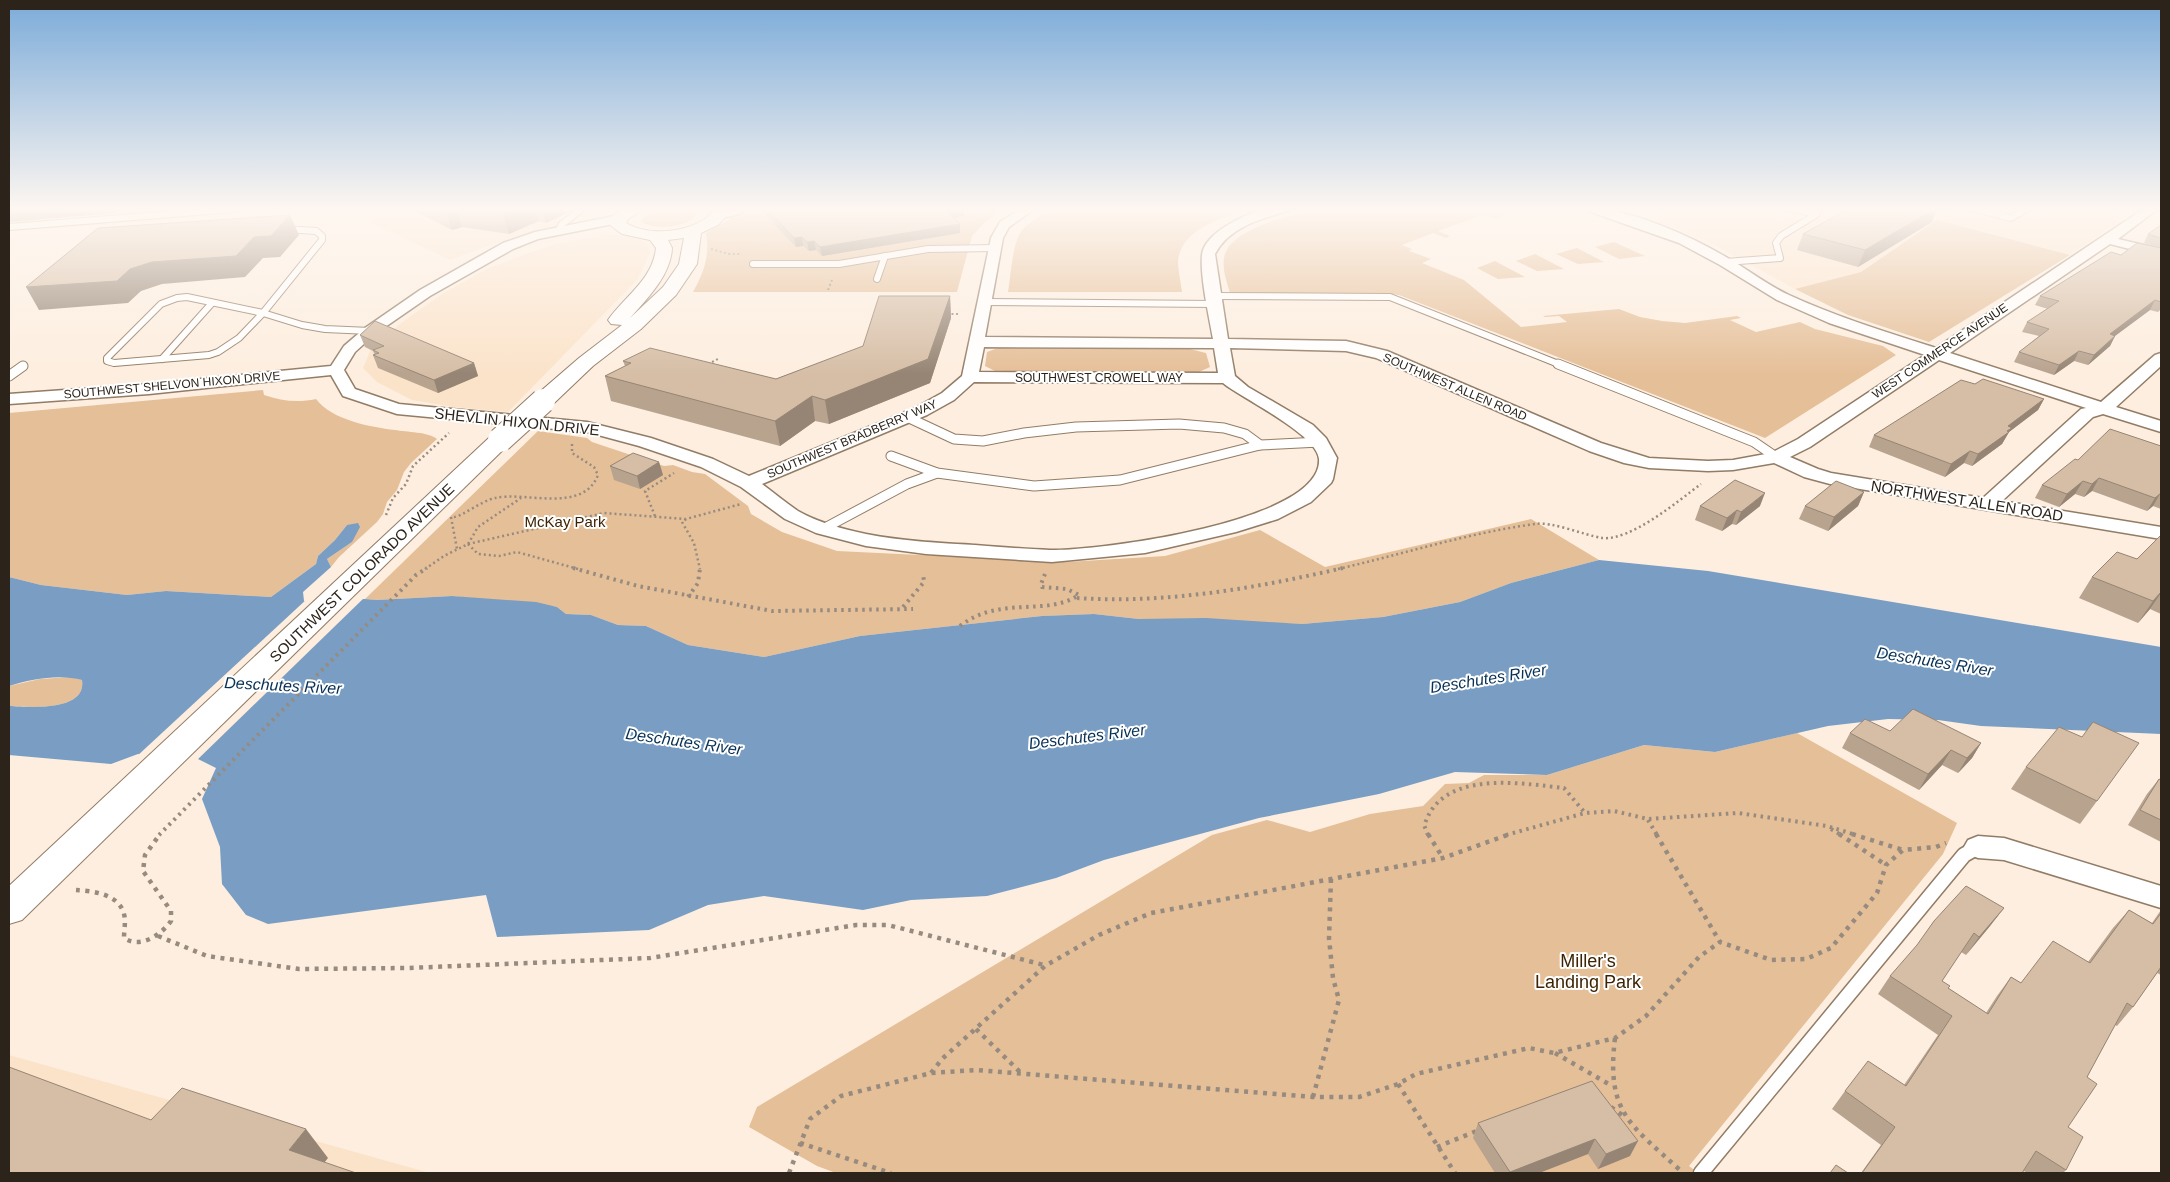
<svg xmlns="http://www.w3.org/2000/svg" width="2170" height="1182" font-family="Helvetica,sans-serif">
	<rect width="100%" height="100%" fill="#fdeedf"/>
	<g fill="#fbe3ca">
		<path d="M9,208H610L600,215L501,241L450,260L342,209L9,231Z"/>
		<path d="M1618,208H2139L2070,255L1937,220L1861,272L1795,289L1707,241L1641,215Z"/>
		<path d="M604,235H617L639,239L648,244L650,252L638,279L508,412L453,407L412,400L377,382L363,368L371,349L401,323L442,294L487,269L529,253L555,244Z"/>
		<path d="M9,1055L430,1173H9Z"/>
	</g>
	<g fill="#e5bf98">
		<path d="M784,208H1007L986,221L972,236L957,292H693C704,272 710,256 706,233L734,217Z"/>
		<path d="M1050,208H1251C1226,216 1181,228 1178,261C1178,271 1181,283 1182,292H1008C1011,276 1012,243 1022,230C1030,221 1042,217 1050,208Z"/>
		<path d="M1316,208H1513L1497,219L1482,215L1438,231L1450,236L1446,238L1433,233L1402,245L1412,249L1409,251L1431,259L1422,263L1464,280L1521,327L1567,322L1559,316L1545,317L1543,316L1619,309L1640,317L1662,321L1685,323L1737,316L1741,318L1730,320L1756,332L1800,322L1815,329L1883,346L1896,355L1765,438L1399,295L1384,293H1230C1227,282 1222,269 1224,258C1229,228 1291,216 1316,208Z"/>
		<path d="M667,209H686L696,214C691,228 650,231 641,221C645,211 658,210 667,209Z"/>
		<path d="M1937,220L2070,255L1929,342L1848,315L1795,289L1861,272Z"/>
		<path d="M1614,242L1645,256L1619,259L1595,247Z"/>
		<path d="M1577,248L1604,262L1578,264L1556,254Z"/>
		<path d="M1535,254L1564,269L1537,271L1516,261Z"/>
		<path d="M1495,261L1525,277L1498,279L1477,268Z"/>
		<path d="M998,348L1190,349L1206,353L1210,367L1199,372L995,371L985,366L987,352Z"/>
		<path d="M263,390L264,395C281,401 298,403 316,399C332,420 370,427 395,430C406,432 429,432 437,439L411,463L404,472L397,490L387,502L383,514L377,522L339,557L331,567L327,559L352,542L347,525L335,540L318,556L316,564L271,597L166,591L127,595L41,585L9,577V413Z"/>
		<path d="M538,431L587,438L592,442L664,466L673,465L692,472L705,474L748,506L751,514L782,532L837,551L1067,562L1165,556L1260,530L1325,567L1531,519L1599,560L1511,583L1460,602L1383,617L1302,624L1139,619L1094,614L1042,616L860,636L764,657L688,645L646,626L618,625L591,615L566,614L557,607L452,596L377,600L365,599Z"/>
		<path d="M71,677L82,680C87,712 29,707 9,706V686L40,679Z"/>
		<path d="M1797,733L1957,823L1943,854L1689,1166L1698,1173H836L817,1166L749,1127L757,1107L1212,835L1267,820L1310,832L1370,814L1423,806L1445,784L1469,783L1484,775H1547L1644,745L1715,752Z"/>
	</g>
	<path fill="#799dc3" d="M358,523L360,527L352,542L327,559L331,567L303,592L304,601L365,599L377,600L452,596L536,602L557,607L566,614L591,615L618,625L646,626L688,645L764,657L860,636L1042,616L1094,614L1139,619L1206,618L1302,624L1383,617L1460,602L1511,583L1599,560L1708,571L2161,647V734L1981,726L1938,720L1888,719L1828,726L1715,752L1644,745L1547,775L1455,772L1379,794L1259,818L1104,860L1056,878L987,896L911,900L863,910L764,896L708,905L649,930L497,937L486,895L268,924L246,915L222,884L220,847L202,799L216,768L198,759L138,754L111,764L9,755V706C29,707 87,712 82,680C59,674 32,679 9,686V577L41,585L127,595L166,591L271,597L316,564L318,556L335,540L347,525Z"/>
	<path fill="#fdeedf" d="M365,597L196,761L136,757L308,598Z"/>
	<g fill="none" stroke-linecap="round" stroke-linejoin="round">
		<g stroke="#927c65" stroke-width="8">
			<g id="service-far2">
				<path d="M1972,208L2011,218L2028,208"/>
				<path d="M9,227L234,209"/>
				<path d="M284,229L316,231L322,236V240L263,313L302,325L325,329L370,331"/>
				<path d="M559,231L561,225L583,208"/>
				<path d="M1725,262L1780,258L1776,243L1781,236L1817,214L1790,208"/>
				<path d="M753,264H839L928,249L995,248"/>
				<path d="M877,279L885,256"/>
				<path d="M1213,296L1390,297L1561,365"/>
				<path d="M187,297L263,313L239,338L218,352L209,355L114,363L107,361V358L161,304L177,298Z"/>
				<path d="M985,302L1214,304"/>
				<path d="M162,359L212,303"/>
			</g>
		</g>
		<g stroke="#927c65" stroke-width="11">
			<g id="service-far1">
				<path d="M1558,364L1754,442L1776,457"/>
				<path d="M9,376L23,366"/>
				<path d="M907,417L954,439L983,441L1024,433L1076,427L1179,424L1224,428L1245,434L1260,445L1320,442"/>
				<path d="M891,456L937,473L1034,486L1120,480L1260,445"/>
				<path d="M823,529L907,484L937,473"/>
			</g>
		</g>
		<g stroke="#927c65" stroke-width="17">
			<path id="service" d="M1701,1173L1964,855L1978,847"/>
		</g>
		<g stroke="#927c65" stroke-width="3">
			<g id="minor">
				<path d="M1022,208H1036L1009,227L1003,238L985,337L1213,339C1209,316 1200,277 1202,255C1204,232 1250,211 1271,208C1277,207 1284,208 1290,208L1288,211C1260,219 1229,227 1215,254L1228,339L1346,341L1387,351L1601,443L1649,458L1708,461L1733,460L1771,453L1798,439L1925,355L1829,323L1777,300L1720,265L1679,243L1588,211L1586,208C1630,208 1693,237 1731,260C1750,271 1769,286 1789,295C1837,317 1886,332 1936,348L2145,208H2159L2118,239L2161,249V257L2110,244L1950,353L2101,402L2155,355L2161,353V366L2116,407L2161,421V432L2103,414L2093,417L2002,501L2161,527V539L1830,484L1804,477L1774,463L1733,470L1708,471L1649,468L1624,463L1589,451L1376,358L1346,351L1230,348L1235,376L1248,387L1313,425L1326,438L1337,458L1333,479L1331,483L1311,502L1278,519L1236,532L1145,553L1052,562L926,554L866,546L816,533L785,519L741,487L701,467L639,446L587,432L397,414L343,396L331,375L149,394L9,404V394L149,384L331,366L344,346L365,328L420,290L503,243L535,232L619,215L625,219L623,222L538,239L513,249L430,296L375,334L355,352L344,370L355,389L399,404L587,422L651,438L713,459L749,476L915,408L942,393L962,376L991,238L1000,222ZM984,347L1214,348L1218,373L979,372ZM1939,360L2086,408L2081,409L1983,498L1831,473L1818,469L1790,457L1810,447ZM974,382L1223,383C1243,399 1317,434 1319,459C1323,522 1098,551 1050,550C1025,549 1000,547 975,545C939,543 902,541 866,534C843,529 819,523 798,511C786,503 774,493 762,484L927,415L954,400Z"/>
				<path d="M1978,836L2004,838L2161,886V908L2004,860L1978,858L1968,854L1964,847L1968,840Z"/>
			</g>
		</g>
		<g stroke="#927c65" stroke-width="3">
			<path id="tertiary" d="M724,208H748C742,215 724,219 715,217L712,214L715,211Z"/>
		</g>
		<g stroke="#927c65" stroke-width="2">
			<g id="secondary">
				<path d="M623,208H645C640,215 629,214 626,223C650,237 692,233 712,213L709,208H725L728,214L718,225L701,233L697,264L676,295L641,329L593,366L551,406L543,408L535,406L532,401L535,396L579,358L622,325L611,324L608,320C625,296 653,279 656,248L650,240L622,234L610,225L613,216ZM684,238L679,264L663,287L630,318C647,299 671,275 672,248L668,240Z"/>
				<path d="M500,433L508,435L511,440L508,445L22,920L9,924V886L492,435Z"/>
			</g>
		</g>
		<g stroke="#978b7f" stroke-width="2" stroke-dasharray="2 2.5" stroke-linecap="butt">
			<path d="M711,249L729,254H742"/>
			<path d="M828,290L832,280"/>
			<path d="M947,314H958"/>
			<path d="M708,364L718,359"/>
		</g>
		<g stroke="#978b7f" stroke-width="2.5" stroke-dasharray="2 3" stroke-linecap="butt">
			<path d="M386,515L393,498L406,484L413,466L449,433"/>
			<path d="M655,516L645,491L674,473"/>
			<path d="M451,517L457,549"/>
			<path d="M454,517C463,516 481,501 495,498C525,491 583,514 598,475L594,467L572,453V442"/>
			<path d="M686,519L682,522L694,543L700,569"/>
			<path d="M468,544L478,554L499,556L517,552L578,569"/>
			<path d="M468,544L604,513L686,519L741,504"/>
			<path d="M425,569L444,556L468,544L478,527L521,498"/>
			<path d="M1338,569C1403,554 1468,533 1535,524C1551,521 1584,535 1602,538C1631,541 1678,501 1701,484"/>
		</g>
		<g stroke="#978b7f" stroke-width="4" stroke-dasharray="2.5 4.5" stroke-linecap="butt">
			<path d="M573,568L638,586L772,611L913,609"/>
			<path d="M688,597L698,583L700,568"/>
			<path d="M1077,598C1167,604 1256,588 1343,568"/>
			<path d="M903,607L924,582L923,573"/>
			<path d="M960,626C1000,595 1046,617 1079,595L1067,589L1042,587L1041,584L1045,574"/>
			<path d="M1648,820L1657,835"/>
			<path d="M1831,829L1841,835"/>
			<path d="M159,835L416,575L427,568"/>
			<path d="M1428,835L1424,825C1427,819 1429,813 1433,808C1460,772 1526,784 1564,788L1585,813"/>
			<path d="M1506,835L1585,813L1614,811L1648,819L1738,813L1827,826L1856,835"/>
		</g>
		<g stroke="#978b7f" stroke-width="4.5" stroke-dasharray="4 5.5" stroke-linecap="butt">
			<path d="M1428,834L1443,858"/>
			<path d="M1656,834L1720,942L1771,960L1806,959L1831,948L1877,893L1886,865L1903,850L1936,847L1946,843"/>
			<path d="M1839,834L1886,865"/>
			<path d="M1852,834L1903,850"/>
			<path d="M76,890C93,891 119,894 124,914C126,921 124,930 124,938C141,949 161,935 171,921V911L143,871L145,855L160,834"/>
			<path d="M158,936L207,956L299,969L408,968L650,958L856,925H888L1044,965"/>
			<path d="M976,1029L1021,1073"/>
			<path d="M1615,1038C1606,1113 1630,1124 1681,1171"/>
			<path d="M1555,1053L1612,1086"/>
			<path d="M931,1073L942,1059L1045,966L1099,935L1151,913L1443,858L1510,834"/>
			<path d="M1398,1084L1455,1173"/>
			<path d="M1313,1097L1339,1000L1333,978L1329,938L1331,879"/>
			<path d="M1611,1107L1625,1117"/>
			<path d="M800,1143L891,1173"/>
			<path d="M1437,1147L1479,1130"/>
			<path d="M789,1173L810,1119L841,1096L931,1073L976,1070L1313,1097H1359L1398,1084L1416,1074L1529,1048L1554,1053L1615,1038L1646,1016L1699,957L1720,942"/>
		</g>
		<use href="#service-far2" stroke="#fff" stroke-width="6"/>
		<use href="#service-far1" stroke="#fff" stroke-width="9"/>
		<use href="#service" stroke="#fff" stroke-width="14"/>
		<use href="#minor" fill="#fff" fill-rule="evenodd"/>
		<use href="#tertiary" fill="#fff" fill-rule="evenodd"/>
		<use href="#secondary" fill="#fff" fill-rule="evenodd"/>
		<g stroke="#927c65" stroke-width="26" stroke-linecap="butt">
			<path id="secondary-bridge" d="M500,440L543,401"/>
		</g>
		<use href="#secondary-bridge" stroke="#fff" stroke-width="24"/>
	</g>
	<g fill="#b8a38f">
		<path d="M409,208H575L569,212L546,223L539,221L509,234L462,227L452,230Z"/>
		<path d="M759,208H964V216L954,218L960,224V233L822,256L816,250L809,251L803,246L796,247Z"/>
		<path d="M1932,222L1858,267L1797,250L1803,234Z"/>
		<path d="M2161,225V248L2144,243L2148,234Z"/>
		<path d="M2161,248V309L2158,312L2150,310L2115,336L2110,346L2088,365L2074,361L2054,375L2014,362L2019,352L2039,336L2022,332L2027,322L2048,309L2035,305L2040,296L2121,255Z"/>
		<path d="M950,296L951,318L930,383L829,424L815,421L780,446L611,401L605,376L625,366L623,361L776,379L863,346Z"/>
		<path d="M360,335L474,363L478,376L438,393L378,368L373,355H375L373,351L365,347Z"/>
		<path d="M1975,384L2044,399L2038,410L2009,432L2002,444L1972,466L1964,463L1945,477L1869,447L1874,435Z"/>
		<path d="M2161,446V509L2153,506L2147,511L2092,491L2084,497L2075,494L2059,507L2035,498L2042,485L2078,460Z"/>
		<path d="M659,462L663,475L640,489L614,480L610,466Z"/>
		<path d="M1864,492L1858,506L1828,531L1799,519L1805,506Z"/>
		<path d="M1700,506H1760L1736,525L1732,524L1722,531L1695,520Z"/>
		<path d="M2161,535V614L2150,609L2138,623L2079,598L2092,577L2137,559Z"/>
		<path d="M1890,731L1981,743L1972,758L1958,773L1942,765L1919,790L1842,748L1850,733Z"/>
		<path d="M2082,737L2097,801L2080,824L2011,789L2026,767Z"/>
		<path d="M2159,779L2161,780V842L2128,825L2147,794Z"/>
		<path d="M2004,908L1990,926L1966,955L1961,952L1942,981L1948,988L1986,1013L1997,996L2011,977L2021,983L2088,962L2113,928L2129,910L2152,923L2161,910V975L2157,973L2133,1007L2117,1026L2115,1025L2087,1077L2068,1127L2066,1170L2063,1173H2027L2024,1171L2022,1173H1861L1881,1145L1832,1109L1845,1091L1904,1085L1938,1035L1878,994L1890,976Z"/>
		<path d="M1592,1081L1630,1156L1598,1169L1588,1154L1539,1173H1495L1473,1138L1478,1123Z"/>
	</g>
	<g fill="#968574">
		<path d="M9,208H123L116,213L9,222Z"/>
		<path d="M452,208H456L462,227L452,230L445,209Z"/>
		<path d="M517,208H535L539,221L509,234L503,214Z"/>
		<path d="M542,208H575L569,212L546,223Z"/>
		<path d="M960,208H964V216L946,219V211Z"/>
		<path d="M1936,208H1937L1932,222L1858,267L1865,250Z"/>
		<path d="M290,215L299,235L280,257L263,258L245,277L162,284L141,291L128,303L39,310L26,287L130,269Z"/>
		<path d="M960,224V233L822,256L820,247Z"/>
		<path d="M802,237L803,246L796,247L794,238Z"/>
		<path d="M814,241L816,250L809,251L807,242Z"/>
		<path d="M950,296L951,318L930,383L829,424L825,400Z"/>
		<path d="M2155,300L2150,310L2104,344L2110,334Z"/>
		<path d="M2115,336L2110,346L2088,365L2094,355Z"/>
		<path d="M2079,351L2074,361L2054,375L2059,365Z"/>
		<path d="M474,363L478,376L438,393L434,380Z"/>
		<path d="M812,396L815,421L780,446L775,421Z"/>
		<path d="M2044,399L2038,410L2009,432L2002,444L1972,466L1978,454L2008,426Z"/>
		<path d="M1970,451L1964,463L1945,477L1951,464Z"/>
		<path d="M659,462L663,475L640,489L637,476Z"/>
		<path d="M2099,478L2092,491L2084,497L2092,484Z"/>
		<path d="M2083,481L2075,494L2059,507L2067,494Z"/>
		<path d="M1864,492L1858,506L1828,531L1834,517Z"/>
		<path d="M2161,492L2153,506L2147,511L2155,498Z"/>
		<path d="M1765,493L1760,506L1736,525L1741,512Z"/>
		<path d="M1737,510L1732,524L1722,531L1727,518Z"/>
		<path d="M2161,592V593L2150,609L2138,623L2153,601Z"/>
		<path d="M1981,743L1972,758L1958,773L1967,758Z"/>
		<path d="M1951,750L1942,765L1919,790L1928,774Z"/>
		<path d="M2004,908L1990,926L1966,955L1979,937Z"/>
		<path d="M306,1129L328,1158L316,1173L289,1150Z"/>
		<path d="M1595,1139L1588,1154L1539,1173H1509L1510,1172Z"/>
		<path d="M1638,1141L1630,1156L1598,1169L1606,1154Z"/>
	</g>
	<g fill="#d6bea6" stroke="#968574">
		<path d="M463,208H517L503,214Z"/>
		<path d="M766,208H960L946,211L960,224L820,247L814,241L807,242L802,237L794,238Z"/>
		<path d="M1850,208H1936L1865,250L1803,234Z"/>
		<path d="M290,215L271,236L254,237L236,256L152,262L130,269L117,281L26,287L98,228Z"/>
		<path d="M2161,225V238L2148,234Z"/>
		<path d="M2137,243L2161,248V302L2155,300L2110,334L2115,336L2094,355L2079,351L2059,365L2019,352L2049,329L2027,322L2059,301L2040,296L2111,252L2121,255Z"/>
		<path d="M879,296H950L928,359L825,400L812,396L775,421L605,376L631,363L623,361L650,348L776,379L863,346Z"/>
		<path d="M375,321L474,363L434,380L373,355L379,353L373,350L384,346L360,335Z"/>
		<path d="M1983,379L2044,399L2008,426L2012,428L2007,431L2009,432L1978,454L1970,451L1951,464L1874,435L1961,380L1975,384Z"/>
		<path d="M2110,429L2161,446V493L2155,498L2099,478L2092,484L2083,481L2067,494L2042,485L2075,459L2078,460Z"/>
		<path d="M633,453L659,462L637,476L610,466Z"/>
		<path d="M1735,480L1765,493L1741,512L1737,510L1727,518L1700,506Z"/>
		<path d="M1836,481L1864,492L1834,517L1805,506Z"/>
		<path d="M2161,535V592L2153,601L2092,577L2117,552L2137,559Z"/>
		<path d="M1913,709L1981,743L1967,758L1951,750L1928,774L1850,733L1865,719L1890,731Z"/>
		<path d="M2093,722L2139,743L2097,801L2026,767L2059,727L2082,737Z"/>
		<path d="M2159,779L2161,780V820L2140,810Z"/>
		<path d="M1966,886L2004,908L1979,937L1974,933L1942,981L1950,986L1948,988L1988,1014L2011,977L2021,983L2053,941L2090,963L2129,910L2153,924L2161,913V967L2133,1007L2127,1003L2087,1077L2097,1084L2068,1127L2083,1137L2066,1170L2036,1151L2022,1173H1862L1895,1127L1845,1091L1868,1061L1906,1086L1952,1016L1890,976L1917,945L1934,921Z"/>
		<path d="M9,1067L151,1120L182,1088L306,1129L289,1150L356,1173H9Z"/>
		<path d="M1592,1081L1638,1141L1606,1154L1595,1139L1510,1172L1478,1123Z"/>
		<path d="M1836,1165L1848,1173H1830Z"/>
	</g>
	<linearGradient id="sky" x2="0" y2="1"><stop stop-color="#7babd9"/><stop offset="0.56" stop-color="#fef7f1"/><stop offset="1" stop-color="#fef7f1" stop-opacity="0"/></linearGradient>
	<rect width="2170" height="374" fill="url(#sky)"/>
	<g text-anchor="middle" stroke-width="4" stroke-linejoin="round" paint-order="stroke">
		<g font-size="12" fill="#2c241a" stroke="#fff">
			<text transform="translate(1940 351) rotate(-34)" y="4">WEST COMMERCE AVENUE</text>
			<text x="1099" y="382">SOUTHWEST CROWELL WAY</text>
			<text transform="translate(172 385) rotate(-5)" y="4">SOUTHWEST SHELVON HIXON DRIVE</text>
			<text transform="translate(1455 387) rotate(23)" y="4">SOUTHWEST ALLEN ROAD</text>
			<text transform="translate(852 439) rotate(-23)" y="4">SOUTHWEST BRADBERRY WAY</text>
		</g>
		<g font-size="15" fill="#2c241a" stroke="#fff">
			<text transform="translate(517 422) rotate(6)" y="5">SHEVLIN HIXON DRIVE</text>
			<text transform="translate(1967 501) rotate(9)" y="5">NORTHWEST ALLEN ROAD</text>
			<text transform="translate(362 573) rotate(-44)" y="5">SOUTHWEST COLORADO AVENUE</text>
		</g>
		<g font-size="15" fill="#3d2303" stroke="#fff">
			<text x="565" y="527">McKay Park</text>
		</g>
		<g font-size="16" font-style="italic" fill="#073055" stroke="#fff">
			<text transform="translate(1935 661) rotate(9)" y="6">Deschutes River</text>
			<text transform="translate(1488 678) rotate(-9)" y="6">Deschutes River</text>
			<text transform="translate(283 685) rotate(3)" y="6">Deschutes River</text>
			<text transform="translate(1087 736) rotate(-7)" y="6">Deschutes River</text>
			<text transform="translate(684 741) rotate(8)" y="6">Deschutes River</text>
		</g>
		<g font-size="18" fill="#3d2303" stroke="#fff">
			<text x="1588" y="967">Miller's<tspan x="1588" dy="21">Landing Park</tspan></text>
		</g>
	</g>
	<rect width="2170" height="1182" fill="none" stroke="#2c241a" stroke-width="20"/>
</svg>
